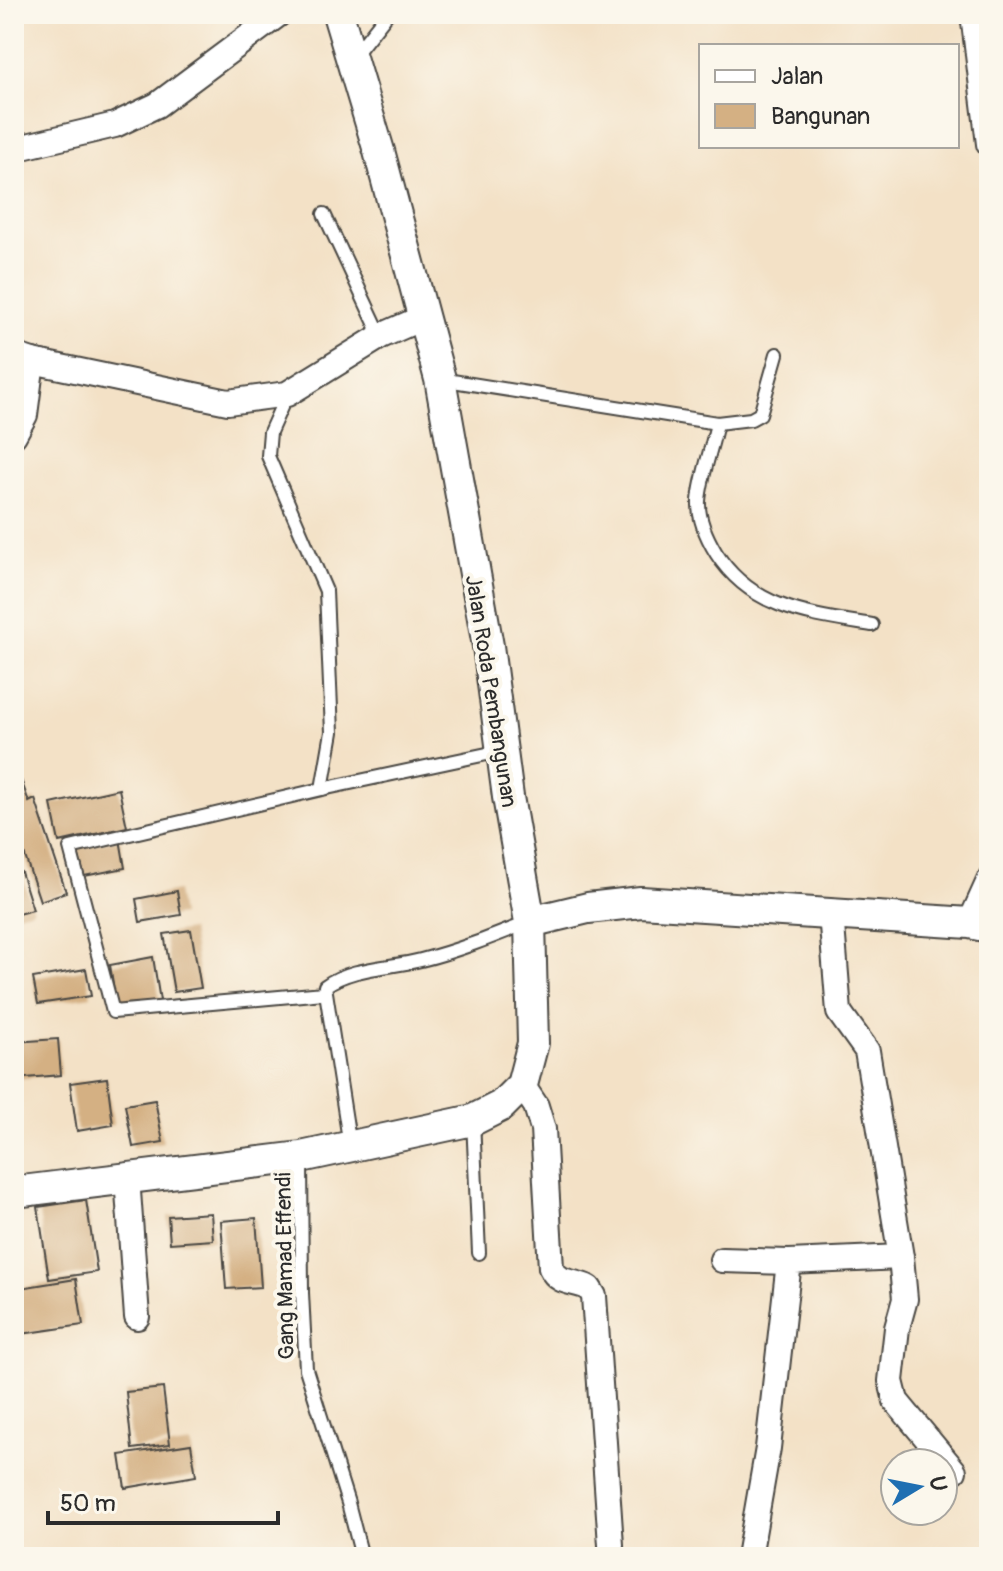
<svg xmlns="http://www.w3.org/2000/svg" width="1003" height="1571" font-family="Pangolin,sans-serif">
	<rect width="100%" height="100%" fill="#fbf7ec"/>
	<filter id="ink" filterUnits="userSpaceOnUse"><feTurbulence type="fractalNoise" baseFrequency=".0125" numOctaves="2"/><feDisplacementMap in="SourceGraphic" scale="16" xChannelSelector="R" yChannelSelector="G"/><feConvolveMatrix kernelMatrix="1 2 1 2 8 2 1 2 1" color-interpolation-filters="sRGB"/></filter>
	<filter id="wash" filterUnits="userSpaceOnUse"><feTurbulence type="fractalNoise" baseFrequency=".006" numOctaves="4" result="noise"/><feDisplacementMap in="SourceGraphic" scale="32" xChannelSelector="R" yChannelSelector="G"/><feGaussianBlur stdDeviation="1.8" result="paint"/><feColorMatrix in="noise" values="0 0 0 0 0 0 0 0 0 0 0 0 0 0 0 0 0 1.4 0 .05"/><feComposite in="paint" operator="in"/></filter>
	<g filter="url(#wash)">
		<rect width="100%" height="100%" fill="#f3e1c6"/>
		<g id="blocks">
			<g fill="#d4b083">
				<path d="M14,760L29,802L35,799L66,892L40,901L14,823Z"/>
				<path d="M119,789L127,827L59,842L51,804Z"/>
				<path d="M120,839L125,868L84,876L77,848Z"/>
				<path d="M21,872L33,910L14,915V874Z"/>
				<path d="M177,891L181,915L140,922L136,899Z"/>
				<path d="M191,930L201,988L174,992L164,934Z"/>
				<path d="M153,957L160,1001L117,1008L110,965Z"/>
				<path d="M86,969L91,996L38,1004L33,978Z"/>
				<path d="M58,1039L61,1075L14,1079V1042Z"/>
				<path d="M107,1078L113,1125L77,1131L70,1083Z"/>
				<path d="M155,1100L163,1142L133,1147L125,1105Z"/>
				<path d="M86,1200L97,1272L49,1279L38,1207Z"/>
				<path d="M211,1213L213,1240L170,1243L168,1216Z"/>
				<path d="M256,1218L261,1287L226,1289L221,1221Z"/>
				<path d="M76,1279L83,1325L14,1335V1289Z"/>
				<path d="M163,1388L170,1444L132,1449L126,1392Z"/>
				<path d="M191,1444L196,1476L125,1488L120,1455Z"/>
			</g>
		</g>
	</g>
	<g filter="url(#ink)">
		<use href="#blocks" fill-opacity="0" stroke="#494642" stroke-width="2"/>
		<g fill="none" stroke-linecap="round" stroke-linejoin="round">
			<g stroke="#494642" stroke-width="16">
				<g id="service">
					<path d="M353,57L387,14"/>
					<path d="M324,214L381,336"/>
					<path d="M440,379L717,423L751,419L760,414L777,354"/>
					<path d="M287,394L270,432L268,456L326,591L332,732L322,789"/>
					<path d="M717,423C712,448 701,476 699,501C698,519 707,538 716,553C752,610 811,615 872,625"/>
					<path d="M324,993L113,1012L70,848L322,789L501,751"/>
					<path d="M473,1120L479,1253"/>
					<path d="M350,1146L325,986C351,967 390,968 421,960C457,951 492,937 527,923"/>
					<path d="M301,1157L302,1293L306,1369L348,1503L362,1557"/>
				</g>
			</g>
			<g stroke="#494642" stroke-width="28">
				<g id="minor">
					<path d="M973,14L989,144"/>
					<path d="M14,149L115,125L157,105L279,14"/>
					<path d="M14,355L32,361L228,402L287,394L381,336L424,317"/>
					<path d="M14,435L25,415L32,361"/>
					<path d="M831,913L839,1012L867,1051L901,1257L905,1299L897,1328L891,1381L896,1401L954,1471"/>
					<path d="M970,923L989,881"/>
					<path d="M522,1085L536,1106L543,1129L551,1268C559,1285 574,1280 589,1288L594,1296L611,1545"/>
					<path d="M127,1177L137,1317"/>
					<path d="M722,1260L789,1262"/>
					<path d="M749,1557L768,1448L789,1262L901,1257"/>
				</g>
			</g>
			<g stroke="#494642" stroke-width="34">
				<g id="tertiary">
					<path d="M338,14L379,151L440,379L488,646L508,797L530,922L588,908L641,902L970,923L989,927"/>
					<path d="M14,1192L301,1157L473,1120L501,1106L522,1085L533,1043L530,922"/>
				</g>
			</g>
			<use href="#service" stroke="#fff" stroke-width="12"/>
			<use href="#minor" stroke="#fff" stroke-width="24"/>
			<use href="#tertiary" stroke="#fff" stroke-width="30"/>
		</g>
	</g>
	<g text-anchor="middle" stroke-width="8" stroke-linejoin="round" paint-order="stroke">
		<g font-size="22" fill="#2b2b2b" stroke="#fbf7ec">
			<text transform="translate(492 691) rotate(81)" y="8">Jalan Roda Pembangunan</text>
			<text transform="translate(284 1266) rotate(-91)" y="8">Gang Mamad Effendi</text>
		</g>
	</g>
	<rect width="1003" height="1571" fill="none" stroke="#fbf7ec" stroke-width="48"/>
	<rect x="699" y="44" width="260" height="104" fill="#fbf7ec" stroke="#a8a59f" stroke-width="2"/>
	<rect x="715" y="70" width="40" height="12" fill="#ffffff" stroke="#a8a59f" stroke-width="2"/>
	<text x="771" y="84" font-size="24" fill="#2b2b2b">Jalan</text>
	<rect x="715" y="104" width="40" height="24" fill="#d4b083" stroke="#a8a59f" stroke-width="2"/>
	<text x="771" y="124" font-size="24" fill="#2b2b2b">Bangunan</text>
	<g transform="translate(919 1487) rotate(80)"><circle r="38" fill="#fbf7ec" stroke="#a8a59f" stroke-width="2"/>
	<path d="M0-6L14 30L0 20L-14 30Z" fill="#1f6fb2"/>
	<text y="-12" font-size="22" font-weight="bold" text-anchor="middle" fill="#2b2b2b">U</text>
	</g>
	<path d="M48 1511v12h230v-12" fill="none" stroke="#2b2b2b" stroke-width="4"/>
	<text x="60" y="1511" font-size="24" fill="#2b2b2b" stroke="#fbf7ec" stroke-width="6" paint-order="stroke">50 m</text>
</svg>
